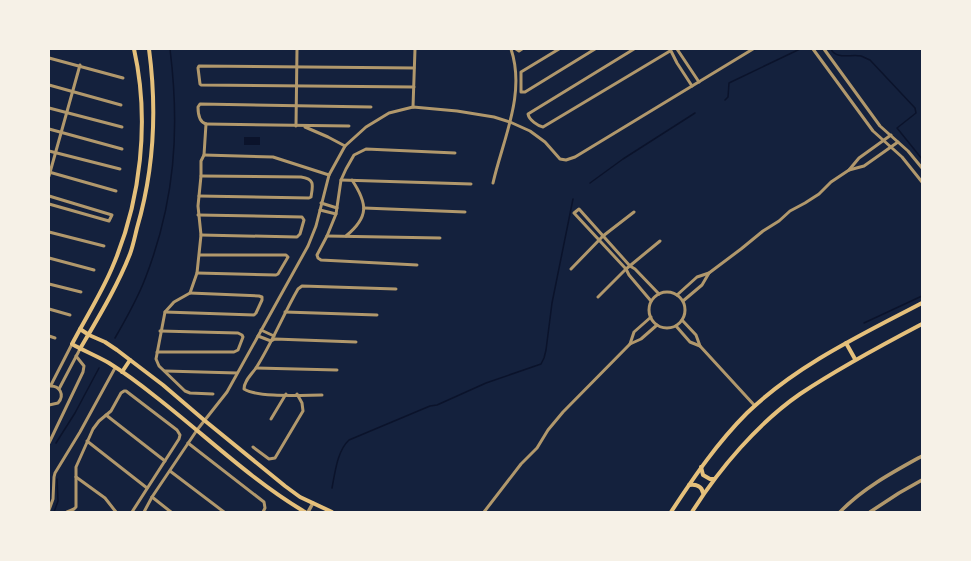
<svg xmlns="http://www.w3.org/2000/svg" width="971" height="561" font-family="'Alegreya Sans',sans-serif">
	<rect width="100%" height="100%" fill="#14213d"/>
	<rect fill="#0b132b" x="244" y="137" width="16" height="8"/>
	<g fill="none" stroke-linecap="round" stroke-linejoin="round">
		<g stroke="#0b132b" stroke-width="1.5">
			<path d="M831,49C836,60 851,54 861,56C864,57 867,59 870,60L915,108L916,113L897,128L922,159"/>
			<path d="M725,100L728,97L729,83L800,49"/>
			<path d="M590,183L623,159L695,113"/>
			<path d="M864,323L922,296"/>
			<path d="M115,338C126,319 137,300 145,279C175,202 180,130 170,49"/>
			<path d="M56,443L75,413L99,368"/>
			<path d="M332,488C335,473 337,451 349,440L430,406L437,405L486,383L541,364L544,358L546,350L552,303L573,199"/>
			<path d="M54,512L58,501L57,479"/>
		</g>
		<g stroke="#b1986c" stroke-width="3">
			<path d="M516,49L519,51L522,49"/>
			<path d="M559,49L521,72V92H525L595,49"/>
			<path d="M634,49L528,114C529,120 538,126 543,127L670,51"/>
			<path d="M670,49L677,63L692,86"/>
			<path d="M677,49L699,82"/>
			<path d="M813,49L873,131L902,157L922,182"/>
			<path d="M824,49L880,126L908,151L922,168"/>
			<path d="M49,58L123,78"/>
			<path d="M49,85L121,105"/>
			<path d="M414,87L201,85L200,84L198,68L199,66L414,68"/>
			<path d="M413,107L415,49"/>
			<path d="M49,108L122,127"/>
			<path d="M206,124L204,155L201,161V176L198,206L201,235L197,273L190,293L174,302L165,312L156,359L159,366L185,391L190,393L213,394"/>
			<path d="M206,124C199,122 198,114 198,107L200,104L371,107"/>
			<path d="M206,124L349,126"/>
			<path d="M296,126L297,49"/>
			<path d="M305,127L328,137L345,146"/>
			<path d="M49,129L122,149"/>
			<path d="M49,151L120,169"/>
			<path d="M204,155L273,157L329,175"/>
			<path d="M849,170L859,158L891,135"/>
			<path d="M49,172L116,191"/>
			<path d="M49,176L80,65"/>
			<path d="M341,180L471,184"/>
			<path d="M493,183C503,139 526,94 511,49"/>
			<path d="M49,196L112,215L109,221L49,204"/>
			<path d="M199,196L309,198L311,197C313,185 315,179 301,177L201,176"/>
			<path d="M321,203L337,208"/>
			<path d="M364,208L465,212"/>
			<path d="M320,210L336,214"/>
			<path d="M198,215L302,217L304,220L300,234L297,237L201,235"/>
			<path d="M49,232L104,246"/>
			<path d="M327,236L440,238"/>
			<path d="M346,236C369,217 368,204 352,180"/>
			<path d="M49,258L94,270"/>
			<path d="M417,265L321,260L318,258L317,255L327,236L336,214L341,180L346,169L354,155L366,149L455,153"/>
			<path d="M571,269L603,236L634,212"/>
			<path d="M197,273L276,275L278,274L288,257L286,255H200"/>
			<path d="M49,284L81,292"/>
			<circle cx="667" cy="310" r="18"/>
			<path d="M677,295L697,277L709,273L741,249L763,231L779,221L790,211L805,203L819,194L831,182L849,170L864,166L898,142"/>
			<path d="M598,297L626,269L660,241"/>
			<path d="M651,301L629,275L626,269L574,213L579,209L630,266L635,269L659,294"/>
			<path d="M683,301L702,285L709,273"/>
			<path d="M49,309L70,315"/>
			<path d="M165,312L254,315L256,313L262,300V297L259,296L190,293"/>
			<path d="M285,312L377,315"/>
			<path d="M682,320L696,335L700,346L755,406"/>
			<path d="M676,326L690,342L700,346"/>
			<path d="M261,330L274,336"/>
			<path d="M49,336L55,338"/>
			<path d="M258,336L271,341L275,339L356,342"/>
			<path d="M630,344L634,332L651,317"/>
			<path d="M157,352H234L238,350L243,337L242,335L238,333L160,331"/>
			<path d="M256,368L337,370"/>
			<path d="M165,371L237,373"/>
			<path d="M51,385L72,344"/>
			<path d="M49,386C60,385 65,395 58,403L49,405"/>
			<path d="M59,389L80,349"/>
			<path d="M322,395C304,395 258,398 244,389C244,381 251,375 256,368C272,343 283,315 298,289L302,286L396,289"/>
			<path d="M106,415L165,461"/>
			<path d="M271,419L286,394"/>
			<path d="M87,441L147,488"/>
			<path d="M49,443L83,372L84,366L76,356"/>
			<path d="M188,443L264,502L265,508L263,512"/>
			<path d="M253,447L269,459L275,458L303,411L302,403L297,394"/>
			<path d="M170,471L224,512"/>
			<path d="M76,477L105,498L116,512"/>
			<path d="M152,497L171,512"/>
			<path d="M49,510L53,499L54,477L55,473L80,432L115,368"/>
			<path d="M67,512L74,509L76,507V467L93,429L99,421L111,411L121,393L124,391H126L177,430L180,435L179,439L132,512"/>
			<path d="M144,512L152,497L197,430L227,392L308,246L316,226L329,175L345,146L366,127L389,113L413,107L457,111L494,117L510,122L530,131L545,142L560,159L566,160L575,157L753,49"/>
			<path d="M484,512L521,464L537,448L548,430L563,412L630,344L641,339L657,325"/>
		</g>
		<g stroke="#b1986c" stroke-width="3.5">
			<path d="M308,512L313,503"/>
			<path d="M840,512C863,488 893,472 922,456"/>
			<path d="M870,512L899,493L922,480"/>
		</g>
		<g stroke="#e5c07b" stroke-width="4">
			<path d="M134,49C150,120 141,201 112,268C101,294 85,319 72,344C84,351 97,356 109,363C125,373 141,385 156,397C205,435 251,480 305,512"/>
			<path d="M80,329L89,335L105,342L117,350L163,385L204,420L285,486L300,497L332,512"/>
			<path d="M846,343L855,359"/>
			<path d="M80,349C98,318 117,287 130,254C133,246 135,236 137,228C154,170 157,109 149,49"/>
			<path d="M122,372L130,360"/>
			<path d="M701,467L703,475L710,479H714"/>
			<path d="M689,485C696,484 702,486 703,493"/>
			<path d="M671,512C694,477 717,443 747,413C797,365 861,335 922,303"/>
			<path d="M692,512C719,469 758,423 800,394C839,368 880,346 922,324"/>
		</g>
	</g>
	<rect width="971" height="561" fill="none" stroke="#f6f1e7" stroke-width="100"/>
</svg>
